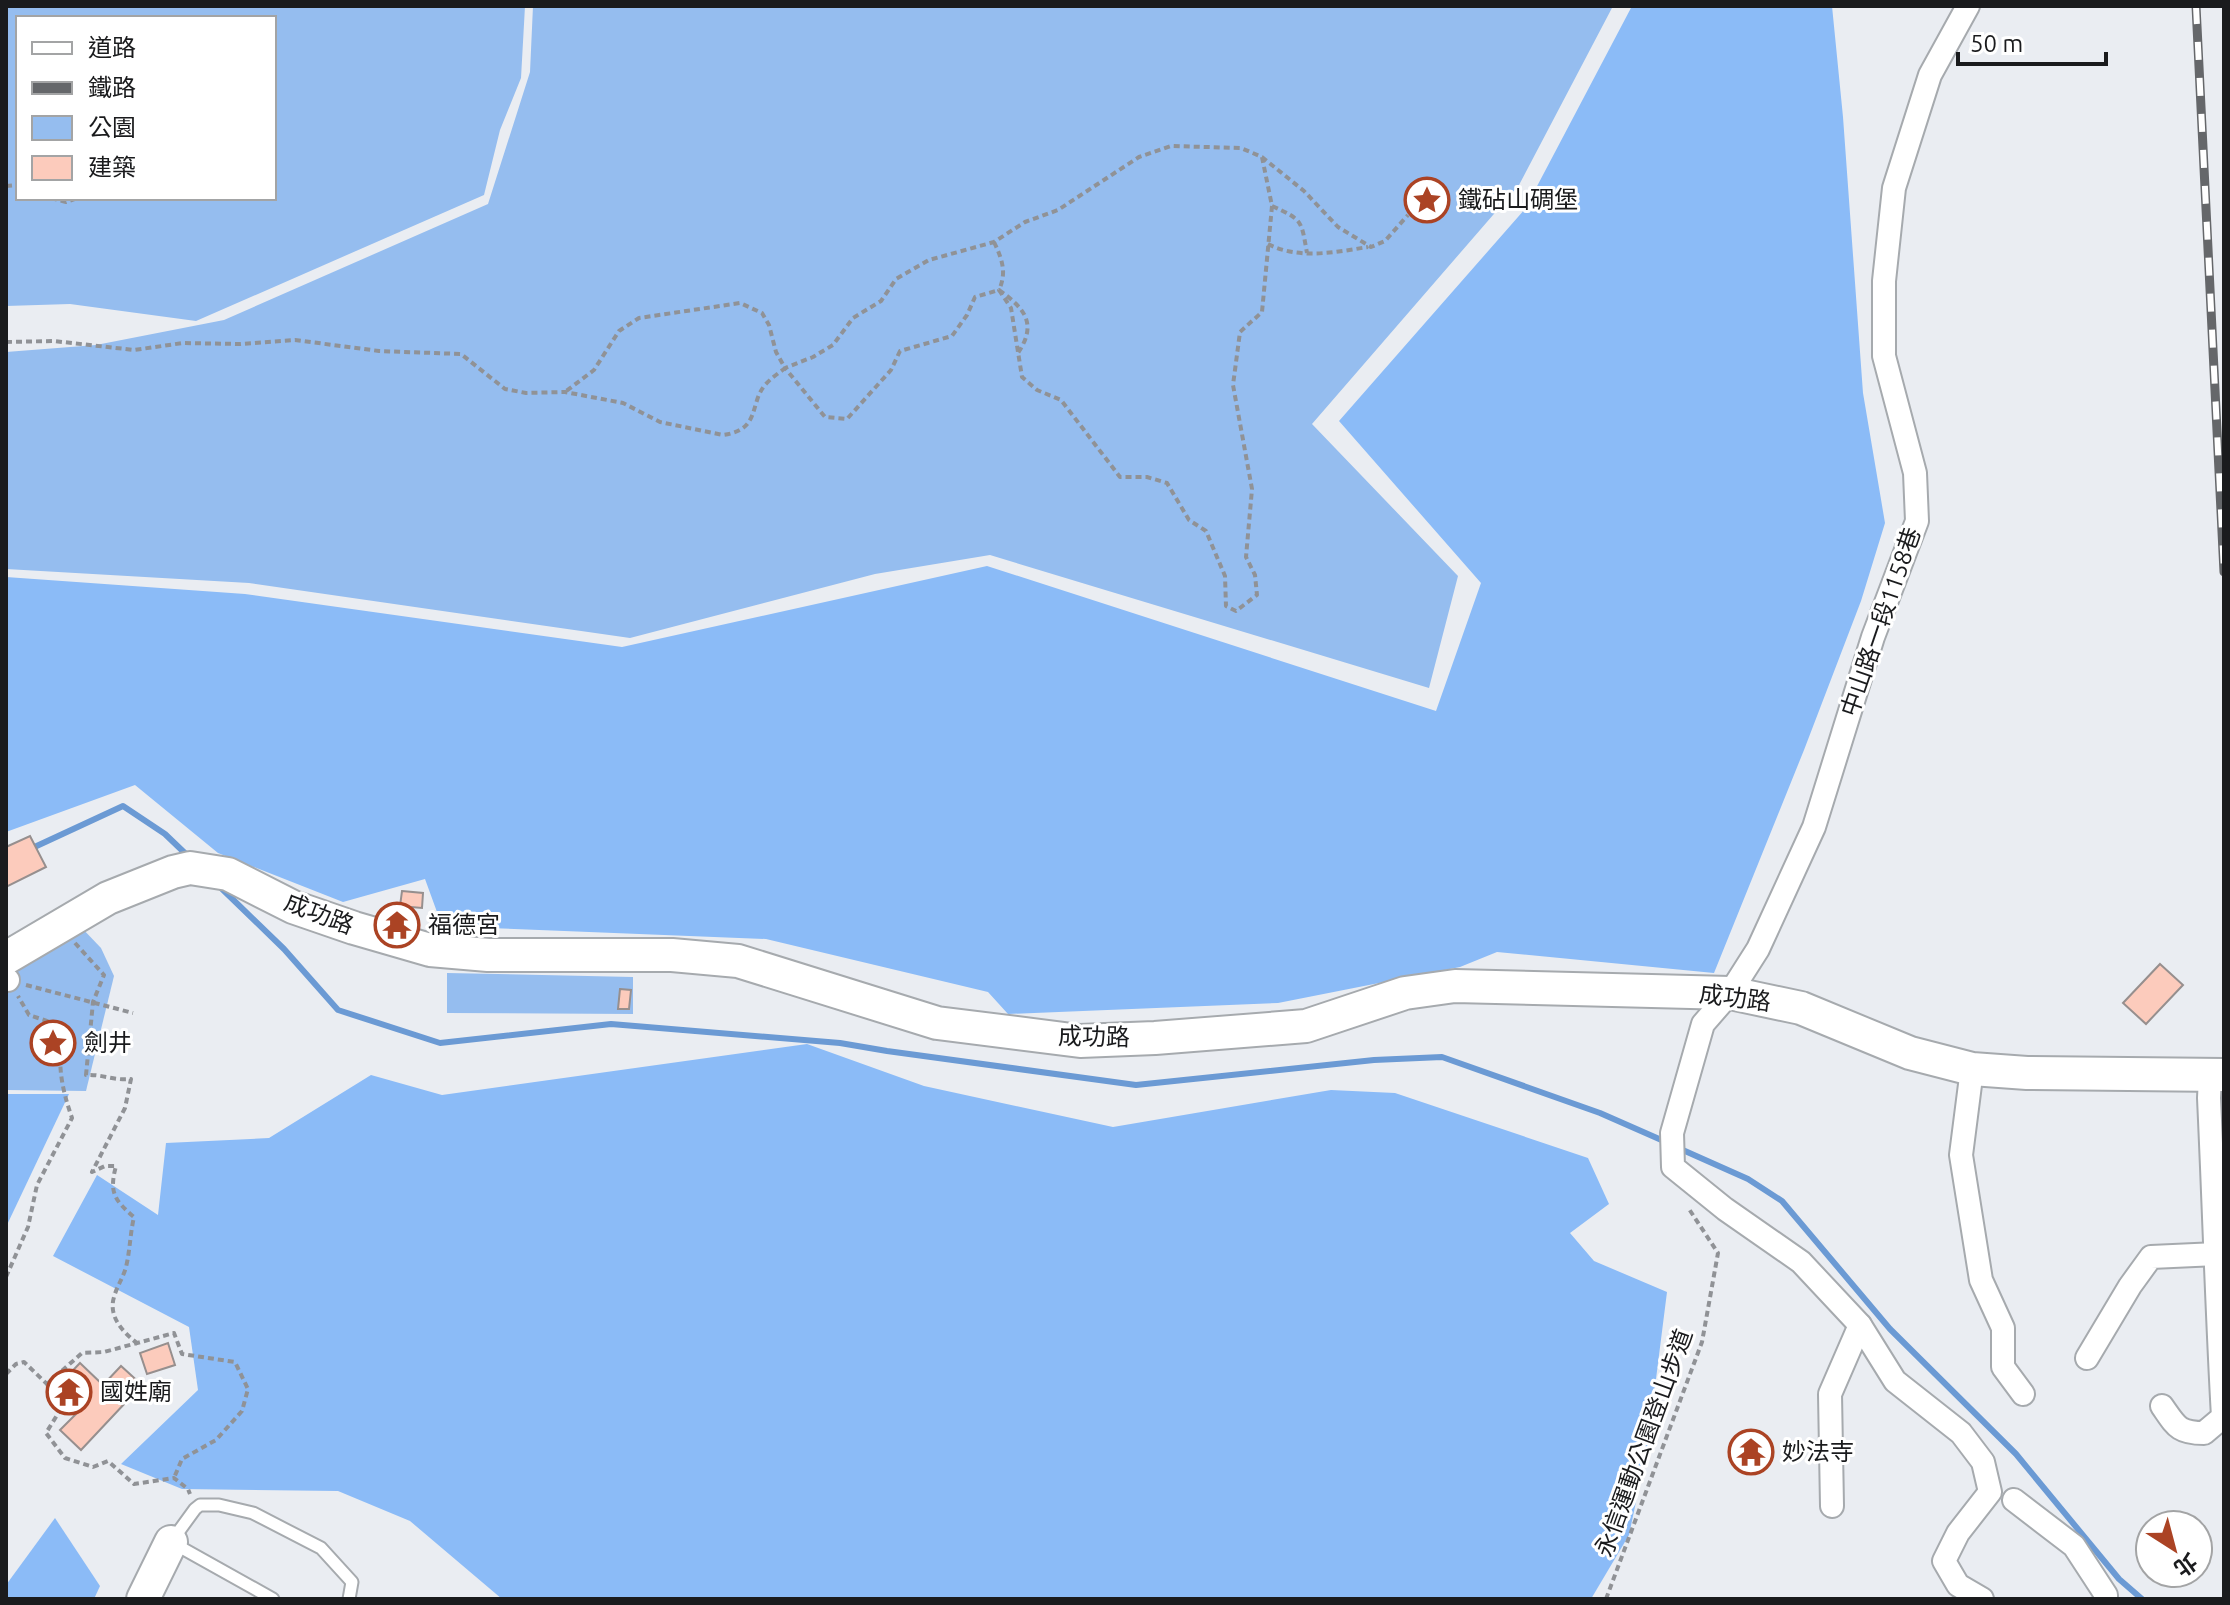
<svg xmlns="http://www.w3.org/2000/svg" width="2230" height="1605" font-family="Ubuntu,'Noto Sans TC',sans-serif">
	<rect width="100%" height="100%" fill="#eaedf2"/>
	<g fill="#95bdef" fill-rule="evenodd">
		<path d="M6,6H525L521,78L500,130L484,195L196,321L70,304L6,306ZM18,18H274V198H18Z"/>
		<path d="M533,6H1613L1519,185L1312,424L1458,576L1429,688L990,555L875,574L630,638L249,583L6,569V352L96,345L224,320L488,204L530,72Z"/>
		<path d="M79,925L101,948L114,976L86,1091L6,1090V963Z"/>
		<path d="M447,973L633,977V1014L447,1013Z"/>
	</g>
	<g fill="#8bbbf7">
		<path d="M1632,6H1832L1843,117L1863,393L1885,523L1861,601L1804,750L1714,973L1497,952L1460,967L1278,1003L1008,1014L988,992L766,939L488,928L437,912L425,879L343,902L218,853L135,785L6,832V577L245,594L622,647L987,566L1436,711L1481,583L1339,421L1525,209Z"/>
		<path d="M807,1044L924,1086L1113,1127L1331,1090L1395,1093L1588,1158L1609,1204L1570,1233L1594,1261L1667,1292L1647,1450L1629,1535L1591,1599H502L410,1521L338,1491L182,1489L121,1464L198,1390L189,1327L53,1256L97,1175L158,1215L166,1143L269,1138L371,1075L442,1095Z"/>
		<path d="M7,1094H69L6,1227V1095Z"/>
		<path d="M55,1518L100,1586L94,1599H6V1585Z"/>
	</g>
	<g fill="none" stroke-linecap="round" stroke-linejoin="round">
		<g stroke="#6b9ad4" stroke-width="6">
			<path d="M28,850L123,806L165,834L190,858"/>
			<path d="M218,885L284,949L338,1010L440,1043L611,1024L840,1043L887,1051L1136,1085L1374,1060L1442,1057L1600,1113L1666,1142"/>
			<path d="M1676,1147L1748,1179L1782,1201L1890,1329L2016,1454L2119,1579L2142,1599"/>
		</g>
	</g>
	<g fill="#fccbbc" stroke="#968f8e" stroke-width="2">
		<path d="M30,836L46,867L6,887V847Z"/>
		<path d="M402,891L423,893L422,908L400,906Z"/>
		<path d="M2160,964L2183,985L2146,1024L2123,1003Z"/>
		<path d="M620,989L631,990L629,1009H618Z"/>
		<path d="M168,1343L175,1365L147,1374L140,1353Z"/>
		<path d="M80,1363L103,1385L121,1366L142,1385L81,1450L60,1430L80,1410L56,1388Z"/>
	</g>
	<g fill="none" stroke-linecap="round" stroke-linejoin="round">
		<g stroke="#a6aaae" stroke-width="15">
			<path id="lane" d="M273,1599L171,1542L195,1509L200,1505H219L253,1513L321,1548L352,1582L349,1599"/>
		</g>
		<g stroke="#a6aaae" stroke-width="26">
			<g id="street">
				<path d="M1968,6L1930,75L1894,188L1884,281V356L1915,473L1917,521L1873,637L1814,827L1758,949L1730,993L1703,1024L1672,1133L1673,1167L1725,1209L1801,1262L1860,1325L1895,1381L1961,1433L1983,1462L1990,1492L1958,1533L1944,1561L1958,1585L1982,1599"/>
				<path d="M6,980H8"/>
				<path d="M1972,1069L1961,1155L1981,1280L2003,1328V1367L2023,1394"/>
				<path d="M2087,1358L2130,1286L2151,1257L2217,1254"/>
				<path d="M2162,1406C2176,1426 2178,1433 2204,1433L2223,1417C2217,1311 2214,1205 2209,1098L2210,1076"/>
				<path d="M2014,1500L2074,1546L2106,1595V1599"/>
				<path d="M1832,1506L1830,1394L1860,1325"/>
			</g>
		</g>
		<g stroke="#a6aaae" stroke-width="36">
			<g id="secondary">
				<path d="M6,958L108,898L173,872L190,868L228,874L293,907L354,928L430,950L488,955H672L738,961L937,1023L1080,1041L1155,1038L1306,1026L1405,993L1455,986L1730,993L1801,1008L1910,1053L1972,1069L2027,1073L2224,1075"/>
				<path d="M143,1599L171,1542"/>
			</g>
		</g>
		<g stroke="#909296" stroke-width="4" stroke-dasharray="6 4" stroke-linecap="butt">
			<path d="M1262,157L1272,206L1262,312L1240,332L1233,385L1252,489L1246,557L1255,575L1257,595L1236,611L1226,606L1225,576L1206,531L1189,520L1167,483L1147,477H1120L1061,400L1037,390L1022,377L1011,308L999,290L975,297L967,315L952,336L900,351L891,370L847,419L825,417L785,368L813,357L833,345L853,318L881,301L896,279L929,260L994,242L1025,222L1058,210L1139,157L1171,146L1241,148L1262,157L1304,191L1338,227L1371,247L1385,241L1408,215"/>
			<path d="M6,186L18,185"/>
			<path d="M51,198L66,202L78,198"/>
			<path d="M1272,206C1303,220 1301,220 1307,253"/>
			<path d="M994,242C1002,259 1007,272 999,290C1024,308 1038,323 1018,353"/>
			<path d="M1268,244C1299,260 1336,252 1368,247"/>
			<path d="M6,342L54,341L134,350L183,343L240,344L295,340L379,351L461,354L505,389L526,393L565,392L623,403L660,422L723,435C761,430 749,404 765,385C771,378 779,373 785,368L776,352L769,325L762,313L740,303L639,318L619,331L594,370L565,392"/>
			<path d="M75,943L104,975L93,1002L86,1075C102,1074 115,1081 131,1079L125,1108L92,1172L105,1166H116C109,1192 114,1200 134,1217C130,1234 130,1251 126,1267C123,1278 117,1286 114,1297C108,1317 123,1332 138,1344"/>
			<path d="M26,985L133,1013"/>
			<path d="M6,1277L28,1227L37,1185L72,1118C62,1089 56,1063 64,1032L50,1022L29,1015L18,996"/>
			<path d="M6,1374L16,1364L24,1362L47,1384L59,1412L46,1433L65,1458L93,1467L108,1461L134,1484L174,1478L188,1489L190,1494"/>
			<path d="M47,1384L82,1353L104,1352L174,1333L182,1354L235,1362L248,1389L242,1411L216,1440L182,1459L174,1478"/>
			<path d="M1606,1599L1702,1342L1718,1253L1689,1209"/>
		</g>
		<use href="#lane" stroke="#fff" stroke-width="11"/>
		<use href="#street" stroke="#fff" stroke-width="22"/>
		<use href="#secondary" stroke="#fff" stroke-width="32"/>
		<g stroke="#65676a" stroke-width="9">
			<path id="rail" d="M2196,6L2224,572"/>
		</g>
		<use href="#rail" stroke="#fff" stroke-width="6" stroke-dasharray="18" stroke-linecap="butt"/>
	</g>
	<defs>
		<g id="sight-ring" transform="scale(2.3)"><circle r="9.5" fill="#fff" stroke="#ab4324" stroke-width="1.5"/><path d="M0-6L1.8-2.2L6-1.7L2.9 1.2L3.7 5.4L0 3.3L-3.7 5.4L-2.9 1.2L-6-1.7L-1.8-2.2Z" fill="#ab4324"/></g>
		<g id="temple-ring" transform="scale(2.3)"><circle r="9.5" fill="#fff" stroke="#ab4324" stroke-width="1.5"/><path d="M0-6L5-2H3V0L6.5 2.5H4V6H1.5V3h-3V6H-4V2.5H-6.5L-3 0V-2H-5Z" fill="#ab4324"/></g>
	</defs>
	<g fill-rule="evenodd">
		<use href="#sight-ring" x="1427" y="200"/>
		<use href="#temple-ring" x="397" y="925"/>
		<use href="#sight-ring" x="53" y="1043"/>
		<use href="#temple-ring" x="69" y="1392"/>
		<use href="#temple-ring" x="1751" y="1452"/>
	</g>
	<g text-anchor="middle" stroke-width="6" stroke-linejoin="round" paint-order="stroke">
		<g font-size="24" fill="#1a1b1d" stroke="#fff" text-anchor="start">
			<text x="1458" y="208">鐵砧山碉堡</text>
			<text x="428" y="933">福德宮</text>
			<text x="84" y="1051">劍井</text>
			<text x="100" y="1400">國姓廟</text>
			<text x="1782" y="1460">妙法寺</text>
		</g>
		<g font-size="24" fill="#1a1b1d" stroke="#fff">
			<text transform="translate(1881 622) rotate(-71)" y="8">中山路一段1158巷</text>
			<text transform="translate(319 914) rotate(21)" y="8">成功路</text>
			<text transform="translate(1735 998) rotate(7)" y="8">成功路</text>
			<text transform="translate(1094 1037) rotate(1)" y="8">成功路</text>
			<text transform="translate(1644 1443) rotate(-70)" y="8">永信運動公園登山步道</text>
		</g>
	</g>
	<rect width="2230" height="1605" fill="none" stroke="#1a1b1d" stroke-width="16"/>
	<rect x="16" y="16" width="260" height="184" fill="#ffffff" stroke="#a3a4a5" stroke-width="2"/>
	<rect x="32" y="42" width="40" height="12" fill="#ffffff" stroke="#a3a4a5" stroke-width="2"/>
	<text x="88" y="56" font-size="24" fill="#1a1b1d">道路</text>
	<rect x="32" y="82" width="40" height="12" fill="#65676a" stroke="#a3a4a5" stroke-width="2"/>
	<text x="88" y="96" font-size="24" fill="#1a1b1d">鐵路</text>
	<rect x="32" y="116" width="40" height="24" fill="#95bdef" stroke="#a3a4a5" stroke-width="2"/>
	<text x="88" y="136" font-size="24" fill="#1a1b1d">公園</text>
	<rect x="32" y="156" width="40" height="24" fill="#fccbbc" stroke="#a3a4a5" stroke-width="2"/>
	<text x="88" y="176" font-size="24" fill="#1a1b1d">建築</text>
	<g transform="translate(2174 1549) rotate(144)"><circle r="38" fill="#ffffff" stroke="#a3a4a5" stroke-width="2"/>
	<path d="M0-6L14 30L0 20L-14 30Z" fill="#ab4324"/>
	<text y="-12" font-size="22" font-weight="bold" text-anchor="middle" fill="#1a1b1d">北</text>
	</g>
	<path d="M1958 52v12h148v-12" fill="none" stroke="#1a1b1d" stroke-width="4"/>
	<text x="1970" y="52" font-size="24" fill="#1a1b1d" stroke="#ffffff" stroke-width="6" paint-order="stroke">50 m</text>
</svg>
